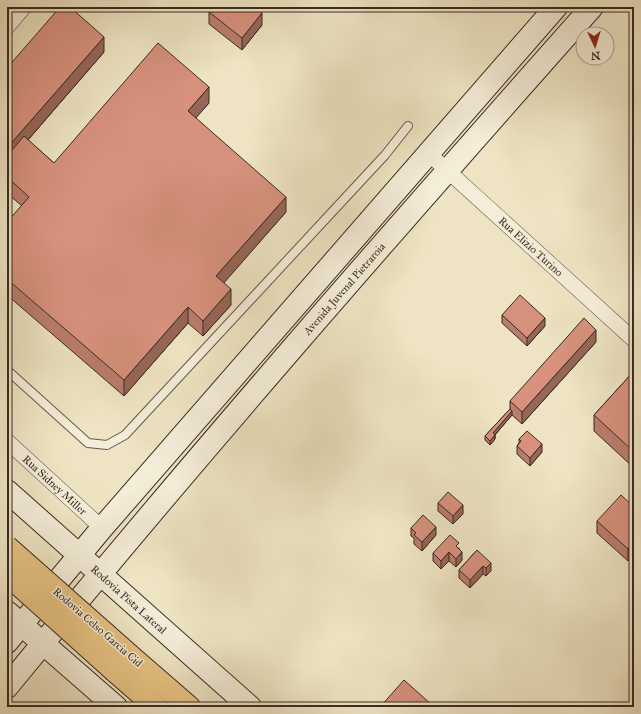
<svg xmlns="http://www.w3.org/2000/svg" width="641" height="714" font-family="'IM FELL Great Primer',serif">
	<rect width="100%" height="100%" fill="#eee4c3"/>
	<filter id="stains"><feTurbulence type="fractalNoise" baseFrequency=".005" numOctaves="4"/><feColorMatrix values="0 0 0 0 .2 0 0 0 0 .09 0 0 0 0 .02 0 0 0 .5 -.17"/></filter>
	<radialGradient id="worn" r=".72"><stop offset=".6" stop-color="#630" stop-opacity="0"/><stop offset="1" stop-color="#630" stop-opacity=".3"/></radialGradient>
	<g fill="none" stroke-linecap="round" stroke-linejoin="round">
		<g stroke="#66584b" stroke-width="10">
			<path id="lane" d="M7,370L88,443L107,445L125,435L385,155L408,126"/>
		</g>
		<g stroke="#66584b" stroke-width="16">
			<g id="street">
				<path d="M7,27L24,7"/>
				<path id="s1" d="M428,153L634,340"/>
				<path id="s2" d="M7,441L102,528"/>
			</g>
		</g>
		<g stroke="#392a23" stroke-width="24">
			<g id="secondary">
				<path id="s3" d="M7,491L250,707"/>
				<path d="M7,612L116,707"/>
				<path d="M7,642L102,528L556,7"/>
				<path id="s4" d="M7,687C196,456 393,231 592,7"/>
			</g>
		</g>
		<g stroke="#392a23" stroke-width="24">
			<g id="highway">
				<path d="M129,655L189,707"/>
				<path d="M115,671L156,707"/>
			</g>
		</g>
		<use href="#lane" stroke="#f4edd8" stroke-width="8"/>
		<use href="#street" stroke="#f4edd8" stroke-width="15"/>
		<use href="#secondary" stroke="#f4edd8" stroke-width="22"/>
		<use href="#highway" stroke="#e7c282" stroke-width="22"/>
		<g stroke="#392a23" stroke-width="24" stroke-linecap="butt">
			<g id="highway-bridge">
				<path d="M7,547L129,655"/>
				<path d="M7,574L115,671"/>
			</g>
		</g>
		<use href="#highway-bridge" stroke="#e7c282" stroke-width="22"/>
	</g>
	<g fill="#b97d6c" stroke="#392a23">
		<path d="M209,12L262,25L242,50L209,24Z"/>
		<path d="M104,52L28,140L54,163L209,103L195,118L286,212L223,283L231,305L203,336L188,323L124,396L7,295V222L22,206L7,193V68Z"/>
		<path d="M502,315L545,326L527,346L502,323Z"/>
		<path d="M596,342L522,424L512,415L495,435V439L490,445L485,440V436L510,409V401Z"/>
		<path d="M634,371V468L594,431V415Z"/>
		<path d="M519,439L542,452L530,466L517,454V446L519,443Z"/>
		<path d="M438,503L463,514L453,524L438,511Z"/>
		<path d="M634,507V558L632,556L628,561L597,533V521Z"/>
		<path d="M411,528L436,535L422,551L414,544V538L411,536Z"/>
		<path d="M459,548L462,560L456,567L449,561L441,569L433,561V553Z"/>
		<path d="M477,550L491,571L486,576L483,574L470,588L459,578V570Z"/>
	</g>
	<g fill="#966658" stroke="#392a23">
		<path d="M262,13V25L242,50V38Z"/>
		<path d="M104,37V52L7,164V148Z"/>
		<path d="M209,87V103L188,127V111Z"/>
		<path d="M286,197V212L216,292V276Z"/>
		<path d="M231,289V305L203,336V321Z"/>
		<path d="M188,307V323L124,396V380Z"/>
		<path d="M545,318V326L527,346V338Z"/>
		<path d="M596,330V342L522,424V412Z"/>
		<path d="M512,411V415L493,437V433Z"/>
		<path d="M495,435V439L490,445V441Z"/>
		<path d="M542,444V452L530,466V458Z"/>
		<path d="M463,505V514L453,524V516Z"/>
		<path d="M634,507V519L631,510Z"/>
		<path d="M436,527V535L422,551V542Z"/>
		<path d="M632,544V556L628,561V549Z"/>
		<path d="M449,552V561L441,569V561Z"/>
		<path d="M462,552V560L456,567V559Z"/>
		<path d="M491,563V571L486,576V568Z"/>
		<path d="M483,566V574L470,588V580Z"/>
	</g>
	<g fill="#d7917d" stroke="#392a23">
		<path d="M60,7H70L104,37L7,148V68Z"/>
		<path d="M212,7H254L262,13L242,38L209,12Z"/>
		<path d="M158,43L209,87L188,111L286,197L216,276L231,289L203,321L188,307L124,380L7,279V222L29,197L7,177V156L24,136L54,163Z"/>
		<path d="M520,295L545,318L527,338L502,315Z"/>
		<path d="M584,318L596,330L522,412L510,401Z"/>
		<path d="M634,371V452L594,415Z"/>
		<path d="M510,409L512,411L493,433L495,435L490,441L485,436Z"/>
		<path d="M527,431L542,444L530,458L517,446L521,441L519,439Z"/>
		<path d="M448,492L463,505L453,516L438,503Z"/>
		<path d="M621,495L634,507L631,510L634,513V546L632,544L628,549L597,521Z"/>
		<path d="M423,515L436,527L422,542L414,535L416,533L411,528Z"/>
		<path d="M450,535L459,543L456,546L462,552L456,559L449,552L441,561L433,553Z"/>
		<path d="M477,550L491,563L486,568L483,566L470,580L459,570Z"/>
		<path d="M404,680L432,705L431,707H380Z"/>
	</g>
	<g text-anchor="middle" stroke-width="3" stroke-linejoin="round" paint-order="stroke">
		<g font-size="11" fill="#392a23" stroke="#f4edd8">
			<text dy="4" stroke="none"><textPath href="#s1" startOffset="139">Rua Elizio Turino</textPath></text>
			<text dy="4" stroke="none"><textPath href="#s4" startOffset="522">Avenida Juvenal Pietraroia</textPath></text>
			<text dy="4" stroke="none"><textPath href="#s2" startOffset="65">Rua Sidney Miller</textPath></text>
			<text dy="4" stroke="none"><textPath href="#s3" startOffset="163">Rodovia Pista Lateral</textPath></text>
			<text transform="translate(98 627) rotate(41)" y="4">Rodovia Celso Garcia Cid</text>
		</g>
	</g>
	<rect width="641" height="714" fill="none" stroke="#eee4c3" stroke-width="24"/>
	<rect x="8" y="8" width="625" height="698" fill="none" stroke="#392a23" stroke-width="2"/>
	<rect x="12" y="12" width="617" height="690" fill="none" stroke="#392a23"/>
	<g transform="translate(595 46) rotate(176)"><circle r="19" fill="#f4edd8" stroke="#a99f90"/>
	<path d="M0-3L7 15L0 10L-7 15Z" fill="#8f2418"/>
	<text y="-6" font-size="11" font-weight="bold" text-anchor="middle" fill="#392a23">N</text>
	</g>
	<rect width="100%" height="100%" filter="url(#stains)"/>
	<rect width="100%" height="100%" fill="url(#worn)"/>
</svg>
